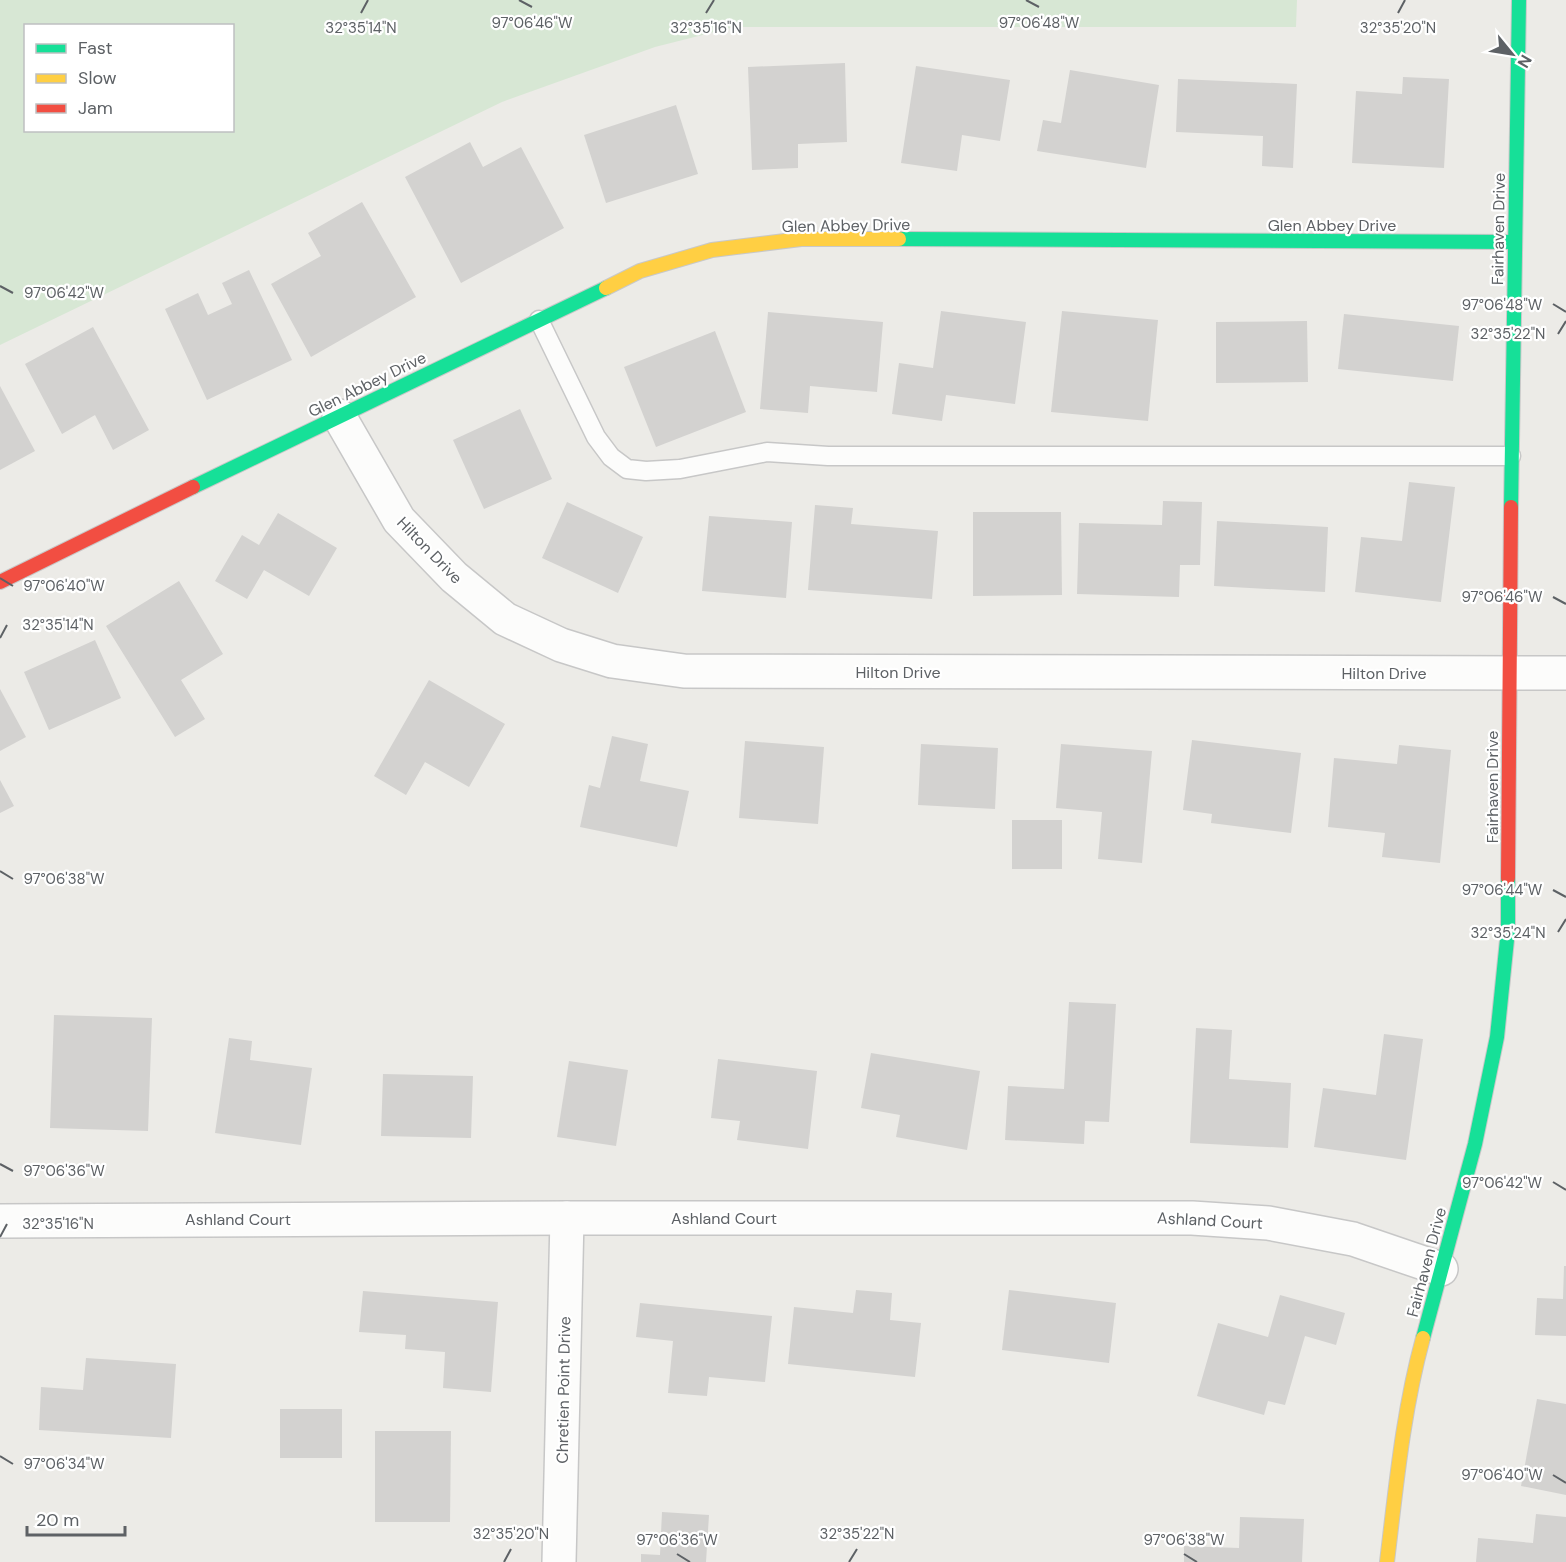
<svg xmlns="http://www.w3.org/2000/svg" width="1566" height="1562" font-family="'DM Sans',sans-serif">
	<rect width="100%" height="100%" fill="#ecebe7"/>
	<path fill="#d7e7d4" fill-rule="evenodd" d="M0,0H1297L1296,27H734L655,47L502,102L0,345ZM26,26H232V130H26Z"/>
	<g fill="#d3d2d0">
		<path d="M845,63L847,142L798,144V168L752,170L748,67Z"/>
		<path d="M916,66L1010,80L1000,141L962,135L957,171L901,163Z"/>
		<path d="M1070,70L1159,85L1146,168L1037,151L1043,120L1061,123Z"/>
		<path d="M1403,77L1449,79L1444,168L1352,163L1356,91L1402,94Z"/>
		<path d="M1178,79L1297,84L1293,168L1262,166L1263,136L1176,132Z"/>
		<path d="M676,105L698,174L606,203L584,135Z"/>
		<path d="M470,142L483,167L521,147L564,228L461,283L405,177Z"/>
		<path d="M362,202L416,297L311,357L271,284L321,256L308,233Z"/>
		<path d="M249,270L292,360L207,400L165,309L198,293L208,315L232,304L222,283Z"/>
		<path d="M941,311L1026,322L1015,404L946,395L942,421L892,414L899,363L933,368Z"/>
		<path d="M1062,311L1158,320L1148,421L1051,412Z"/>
		<path d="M768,312L883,322L877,392L810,386L808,413L760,409Z"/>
		<path d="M1344,314L1459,326L1453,381L1338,369Z"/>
		<path d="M1307,321L1308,382L1216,383V322Z"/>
		<path d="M93,327L149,430L113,450L95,415L62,434L25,364Z"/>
		<path d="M715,331L746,412L656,447L624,367Z"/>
		<path d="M0,386L35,451L0,470Z"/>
		<path d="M520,409L552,479L484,509L453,440Z"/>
		<path d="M1409,482L1455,487L1441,602L1355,592L1361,537L1402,541Z"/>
		<path d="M1163,501L1202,502L1200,565H1180L1179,597L1077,594L1079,523L1162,525Z"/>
		<path d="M567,502L643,537L618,593L542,558Z"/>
		<path d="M815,505L853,508L851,524L938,531L932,599L808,590Z"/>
		<path d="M973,512H1061L1062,595L973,596Z"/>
		<path d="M278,513L337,548L309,596L264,570L247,599L215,581L242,535L259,545Z"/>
		<path d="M709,516L792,522L786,598L702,591Z"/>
		<path d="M1217,521L1328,527L1325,592L1214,586Z"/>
		<path d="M179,581L223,654L181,680L205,719L175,737L106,626Z"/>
		<path d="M95,640L121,698L49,730L24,672Z"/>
		<path d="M429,680L505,724L469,787L425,762L406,795L374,776Z"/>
		<path d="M0,689L26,737L0,751Z"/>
		<path d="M612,736L648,744L640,781L689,791L677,847L580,827L589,785L600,788Z"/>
		<path d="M1192,740L1301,753L1291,833L1211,823L1212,814L1183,810Z"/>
		<path d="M745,741L824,747L818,824L739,818Z"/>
		<path d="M921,744L998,748L995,809L918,805Z"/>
		<path d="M1061,744L1152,751L1142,863L1098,859L1102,812L1056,808Z"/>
		<path d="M1399,745L1451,750L1440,863L1382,857L1385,833L1328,827L1334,758L1397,764Z"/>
		<path d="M0,780L14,806L0,813Z"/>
		<rect x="1012" y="820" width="50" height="49"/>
		<path d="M1069,1002L1116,1004L1109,1122L1085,1121L1084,1144L1005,1140L1008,1086L1064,1089Z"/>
		<path d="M54,1015L152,1018L148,1131L50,1128Z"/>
		<path d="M1196,1028L1232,1030L1229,1079L1291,1083L1288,1148L1190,1143Z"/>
		<path d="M1384,1034L1423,1039L1406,1160L1314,1147L1323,1088L1376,1095Z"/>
		<path d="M229,1038L252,1041L250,1060L312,1068L301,1145L215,1133Z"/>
		<path d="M871,1053L980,1071L967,1150L896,1137L900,1115L861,1108Z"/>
		<path d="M718,1059L817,1071L808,1149L737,1140L740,1121L711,1118Z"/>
		<path d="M569,1061L628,1070L616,1146L557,1137Z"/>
		<path d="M383,1074L473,1076L471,1138L381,1136Z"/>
		<path d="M1564,1266H1566V1336L1535,1335L1537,1298L1563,1299Z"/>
		<path d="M856,1290L892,1293L890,1320L921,1323L915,1377L788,1364L794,1307L853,1313Z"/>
		<path d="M1009,1290L1116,1303L1109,1363L1002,1350Z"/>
		<path d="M363,1291L498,1302L491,1392L443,1388L445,1352L405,1349L406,1335L359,1332Z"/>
		<path d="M1280,1295L1345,1313L1336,1345L1305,1336L1285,1405L1268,1401L1264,1415L1197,1396L1218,1323L1268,1337Z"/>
		<path d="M640,1303L772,1316L765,1382L709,1377L707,1396L668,1393L673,1341L636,1337Z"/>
		<path d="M86,1358L176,1364L171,1438L39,1430L41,1387L83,1390Z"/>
		<path d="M1537,1399L1566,1404V1495L1521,1486Z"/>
		<rect x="280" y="1409" width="62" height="49"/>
		<path d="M375,1431H451L450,1522H375Z"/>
		<path d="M662,1512L709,1515L706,1562H641V1554L660,1555Z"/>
		<path d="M1536,1514L1566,1517V1562H1476L1478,1538L1533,1543Z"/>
		<path d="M1240,1517L1304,1519L1302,1562H1184V1546L1239,1548Z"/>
	</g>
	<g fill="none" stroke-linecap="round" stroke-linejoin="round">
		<g stroke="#c7c7c7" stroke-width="21">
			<path id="lane" d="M539,320L596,437L611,457L627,469L646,471L680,469L767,452L828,456H1511"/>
		</g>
		<g stroke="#c7c7c7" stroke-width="36">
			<g id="street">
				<path d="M339,416L399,520L454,577L505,619L561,645L612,661L684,671L1566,673"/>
				<path d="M0,1221L567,1218H1192L1268,1223L1353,1239L1441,1269"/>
				<path d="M559,1562L567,1218"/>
			</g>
		</g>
		<g stroke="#c8c8c8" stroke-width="16">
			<g id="fast">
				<path d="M899,239L1515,242"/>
				<path d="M193,487L606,288"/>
				<path d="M1511,507L1519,0"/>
				<path d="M1423,1338L1475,1144L1497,1037L1508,930V878"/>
			</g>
		</g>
		<g stroke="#c8c8c8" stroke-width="16">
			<g id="slow">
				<path d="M606,288L640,271L712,250L801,239H899"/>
				<path d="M1387,1562C1396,1487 1403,1411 1423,1338"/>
			</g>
		</g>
		<g stroke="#c8c8c8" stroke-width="16">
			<g id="jam">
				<path d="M0,582L193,487"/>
				<path d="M1508,878L1511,507"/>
			</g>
		</g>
		<use href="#lane" stroke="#fcfcfb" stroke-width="18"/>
		<use href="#street" stroke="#fcfcfb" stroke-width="33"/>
		<use href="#fast" stroke="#16e098" stroke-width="14"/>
		<use href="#slow" stroke="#ffcf43" stroke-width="14"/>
		<use href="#jam" stroke="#f24e42" stroke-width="14"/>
	</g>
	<path fill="none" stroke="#5d6165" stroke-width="2" d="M519,0L532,7M1026,0L1039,7M361,13L368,0M706,13L714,0M1398,13L1405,0M0,286L13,293M1553,304L1566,312M1558,334L1566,321M0,578L13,586M1553,597L1566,604M0,638L7,625M0,871L13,879M1553,890L1566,897M1558,932L1566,919M0,1164L13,1171M1553,1182L1566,1190M0,1237L7,1224M0,1456L13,1464M1553,1475L1566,1483M677,1554L690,1562M1184,1554L1197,1562M504,1562L511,1549M849,1562L857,1549"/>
	<g text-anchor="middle" stroke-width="4.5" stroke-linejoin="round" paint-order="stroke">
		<g font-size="16" fill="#5d6165" stroke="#fff">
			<text transform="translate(846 225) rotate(-1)" y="6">Glen Abbey Drive</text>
			<text x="1332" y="231">Glen Abbey Drive</text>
			<text transform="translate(1498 229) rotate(-89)" y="6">Fairhaven Drive</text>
			<text transform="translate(367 384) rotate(-26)" y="6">Glen Abbey Drive</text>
			<text transform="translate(430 550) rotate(46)" y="6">Hilton Drive</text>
			<text x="898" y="678">Hilton Drive</text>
			<text x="1384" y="679">Hilton Drive</text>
			<text transform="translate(1492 787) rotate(-90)" y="6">Fairhaven Drive</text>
			<text x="724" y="1224">Ashland Court</text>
			<text x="238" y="1225">Ashland Court</text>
			<text transform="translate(1210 1220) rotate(3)" y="6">Ashland Court</text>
			<text transform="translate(1426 1262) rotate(-75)" y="6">Fairhaven Drive</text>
			<text transform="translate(563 1390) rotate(-89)" y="6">Chretien Point Drive</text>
		</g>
	</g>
	<g font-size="15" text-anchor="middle" fill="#5d6165" stroke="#fff" stroke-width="4.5" stroke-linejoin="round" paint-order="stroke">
		<text x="532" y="28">97°06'46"W</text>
		<text x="1039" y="28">97°06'48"W</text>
		<text x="361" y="33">32°35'14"N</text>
		<text x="706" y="33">32°35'16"N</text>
		<text x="1398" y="33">32°35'20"N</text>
		<text x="64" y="298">97°06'42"W</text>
		<text x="1502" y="310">97°06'48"W</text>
		<text x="1508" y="339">32°35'22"N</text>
		<text x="64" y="591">97°06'40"W</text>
		<text x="1502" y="602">97°06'46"W</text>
		<text x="58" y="630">32°35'14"N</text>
		<text x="64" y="884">97°06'38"W</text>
		<text x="1502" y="895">97°06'44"W</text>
		<text x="1508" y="938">32°35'24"N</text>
		<text x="64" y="1176">97°06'36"W</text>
		<text x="1502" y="1188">97°06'42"W</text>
		<text x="58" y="1229">32°35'16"N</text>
		<text x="64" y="1469">97°06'34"W</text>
		<text x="1502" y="1480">97°06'40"W</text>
		<text x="511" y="1539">32°35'20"N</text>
		<text x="857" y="1539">32°35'22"N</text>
		<text x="677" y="1545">97°06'36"W</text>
		<text x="1184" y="1545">97°06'38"W</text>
	</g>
	<rect x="24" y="24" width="210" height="108" fill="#ffffff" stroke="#bec0c1" stroke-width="1.5"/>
	<rect x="36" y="44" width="30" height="9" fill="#16e098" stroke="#bec0c1" stroke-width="1.5"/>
	<text x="78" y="54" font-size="18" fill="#5d6165">Fast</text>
	<rect x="36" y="74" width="30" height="9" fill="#ffcf43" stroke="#bec0c1" stroke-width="1.5"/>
	<text x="78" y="84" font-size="18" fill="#5d6165">Slow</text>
	<rect x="36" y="104" width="30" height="9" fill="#f24e42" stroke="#bec0c1" stroke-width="1.5"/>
	<text x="78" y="114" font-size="18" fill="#5d6165">Jam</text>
	<g transform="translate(1512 54) rotate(120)" stroke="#ffffff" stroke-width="4.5" paint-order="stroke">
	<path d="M0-4.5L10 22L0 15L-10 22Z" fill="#5d6165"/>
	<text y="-9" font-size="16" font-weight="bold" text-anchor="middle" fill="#5d6165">N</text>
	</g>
	<path d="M27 1526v9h98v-9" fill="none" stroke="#5d6165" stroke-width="3"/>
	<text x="36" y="1526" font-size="18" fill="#5d6165" stroke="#ffffff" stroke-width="4.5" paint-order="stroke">20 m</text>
</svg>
